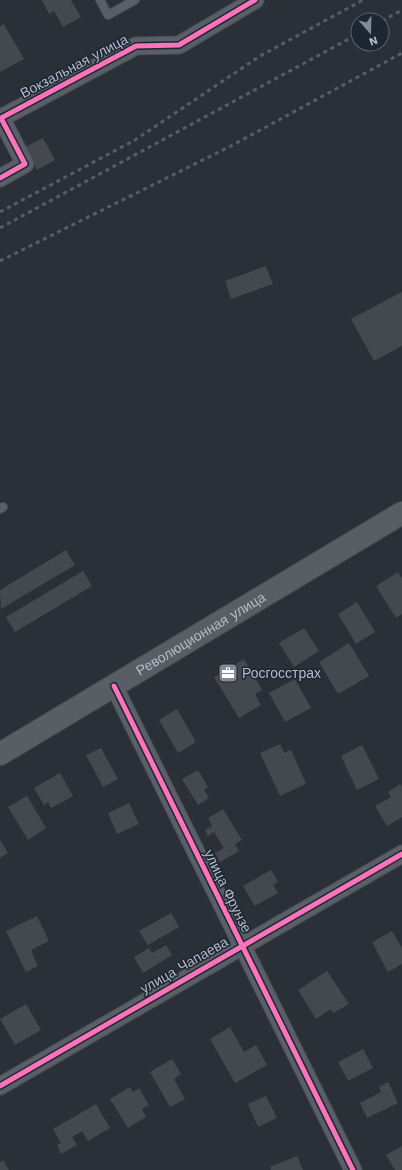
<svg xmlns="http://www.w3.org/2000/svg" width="402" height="1170" font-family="'Work Sans',sans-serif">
	<rect width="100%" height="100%" fill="#2a3038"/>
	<g fill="#444950">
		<path d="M42,0H71L81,17L63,27L54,11L49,14Z"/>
		<path d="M4,24L24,59L0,72V26Z"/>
		<path d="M43,138L55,160L37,170L25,147Z"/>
		<path d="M266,266L273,284L231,299L225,281Z"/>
		<path d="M402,292V346L374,361L351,319Z"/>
		<path d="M66,550L75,565L1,609L0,590Z"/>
		<path d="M83,571L92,586L15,632L6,617Z"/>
		<path d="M398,572L402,578V614L396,618L376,586Z"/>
		<path d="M357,602L375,632L356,644L338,614Z"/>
		<path d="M304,628L319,651L294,667L279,643Z"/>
		<path d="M349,643L369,676L338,694L319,662Z"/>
		<path d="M244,659L262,690L255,694L261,705L239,718L214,677Z"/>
		<path d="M295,679L311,708L285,722L269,693Z"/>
		<path d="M177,709L196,742L178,753L159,720Z"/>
		<path d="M280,744L284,753L291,750L306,784L280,796L260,753Z"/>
		<path d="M362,745L379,779L357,790L341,756Z"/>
		<path d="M101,748L118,779L103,787L86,755Z"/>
		<path d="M198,770L208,787L204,790L209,798L198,805L182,779Z"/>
		<path d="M60,773L73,796L51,808L48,802L44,805L34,788Z"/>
		<path d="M400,784L402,787V817L387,826L375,806L391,797L388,792Z"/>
		<path d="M27,796L46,828L28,840L8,807Z"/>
		<path d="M129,803L139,824L117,834L108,813Z"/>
		<path d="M223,809L242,840L235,844L239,851L220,862L215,853L224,848L214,832L208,836L205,830L212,826L208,818Z"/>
		<path d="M0,840L8,853L0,858Z"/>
		<path d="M271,870L278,882L273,885L278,893L255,906L243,886Z"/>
		<path d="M171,913L179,927L148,945L139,931Z"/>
		<path d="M37,916L49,941L31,950L38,966L26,972L6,931Z"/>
		<path d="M392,931L402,948V964L388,972L372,942Z"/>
		<path d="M166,945L172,955L143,973L134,957L149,948L152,953Z"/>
		<path d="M327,971L349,1004L333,1013L331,1009L316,1019L298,990Z"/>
		<path d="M26,1004L41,1030L15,1045L0,1019Z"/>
		<path d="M230,1027L244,1052L256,1045L267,1065L235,1083L210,1039Z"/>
		<path d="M363,1049L373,1068L348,1081L338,1062Z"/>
		<path d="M172,1059L181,1074L174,1079L185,1099L170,1107L150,1072Z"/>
		<path d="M388,1082L398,1103L367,1118L360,1103L381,1092L379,1087Z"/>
		<path d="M130,1087L133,1092L139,1088L149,1105L142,1109L146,1117L128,1128L110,1099Z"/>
		<path d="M266,1096L277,1118L258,1127L248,1104Z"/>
		<path d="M96,1104L110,1128L88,1141L82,1131L72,1137L77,1145L61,1154L57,1145L61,1143L53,1129Z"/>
		<path d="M402,1146V1170H395L386,1155Z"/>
		<path d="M297,1156L303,1170H271L270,1167Z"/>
		<path d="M3,1160L9,1170H0V1162Z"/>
	</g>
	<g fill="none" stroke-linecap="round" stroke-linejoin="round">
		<g stroke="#484c53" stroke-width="10">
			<g id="service">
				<path d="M100,0L108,15L135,0"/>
				<path d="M0,509L3,507"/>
			</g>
		</g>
		<g stroke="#484c53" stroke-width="19">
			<g id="minor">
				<path d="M0,178L25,164L1,118L136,46L179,45L255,0"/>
				<path d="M114,686L353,1170"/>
				<path d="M0,1086L402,854"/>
			</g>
		</g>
		<g stroke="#484c53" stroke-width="24">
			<g id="secondary">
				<path id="s1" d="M0,754L402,513"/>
			</g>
		</g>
		<use href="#service" stroke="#5a5e66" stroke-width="8"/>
		<use href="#minor" stroke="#5a5e66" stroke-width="17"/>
		<use href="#secondary" stroke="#595d64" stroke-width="22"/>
		<g stroke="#595d64" stroke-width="3" stroke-dasharray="4 4" stroke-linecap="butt">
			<path d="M382,21L402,10"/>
			<path d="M0,212L135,140L260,56L363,0"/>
			<path d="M0,228L358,34"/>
			<path d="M0,261L231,146L402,53"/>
		</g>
		<g stroke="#1d2633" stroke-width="8">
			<g id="cycleway">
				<path d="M0,178L25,164L1,118L136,46L179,45L255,0"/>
				<path d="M114,686L353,1170"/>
				<path d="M0,1086L402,854"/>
			</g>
		</g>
		<use href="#cycleway" stroke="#fb73b8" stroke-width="5"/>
	</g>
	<defs>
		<g id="office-square" transform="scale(1)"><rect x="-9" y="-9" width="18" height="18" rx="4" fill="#848b96" stroke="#1d2633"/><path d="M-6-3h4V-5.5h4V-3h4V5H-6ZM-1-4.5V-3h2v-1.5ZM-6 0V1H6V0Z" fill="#fff"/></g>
	</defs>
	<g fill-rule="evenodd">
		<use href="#office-square" x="228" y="673"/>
	</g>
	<g text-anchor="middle" stroke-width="3" stroke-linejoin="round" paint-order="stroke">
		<g font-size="14" fill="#b4bcc9" stroke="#1d2633">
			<text transform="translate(74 66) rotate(-28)" y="5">Вокзальная улица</text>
			<text dy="5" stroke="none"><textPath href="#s1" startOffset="234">Революционная улица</textPath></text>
			<text transform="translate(228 891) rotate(64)" y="5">улица Фрунзе</text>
			<text transform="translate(184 965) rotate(-30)" y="5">улица Чапаева</text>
		</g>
		<g font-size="14" fill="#b4bcc9" stroke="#1d2633" text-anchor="start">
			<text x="242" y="678">Росгосстрах</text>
		</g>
	</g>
	<g transform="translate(370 32) rotate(160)"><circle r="19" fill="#1d2633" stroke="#59626f"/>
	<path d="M0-3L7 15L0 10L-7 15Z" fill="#848b96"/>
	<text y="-6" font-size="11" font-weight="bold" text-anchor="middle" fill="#b4bcc9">N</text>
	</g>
</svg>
